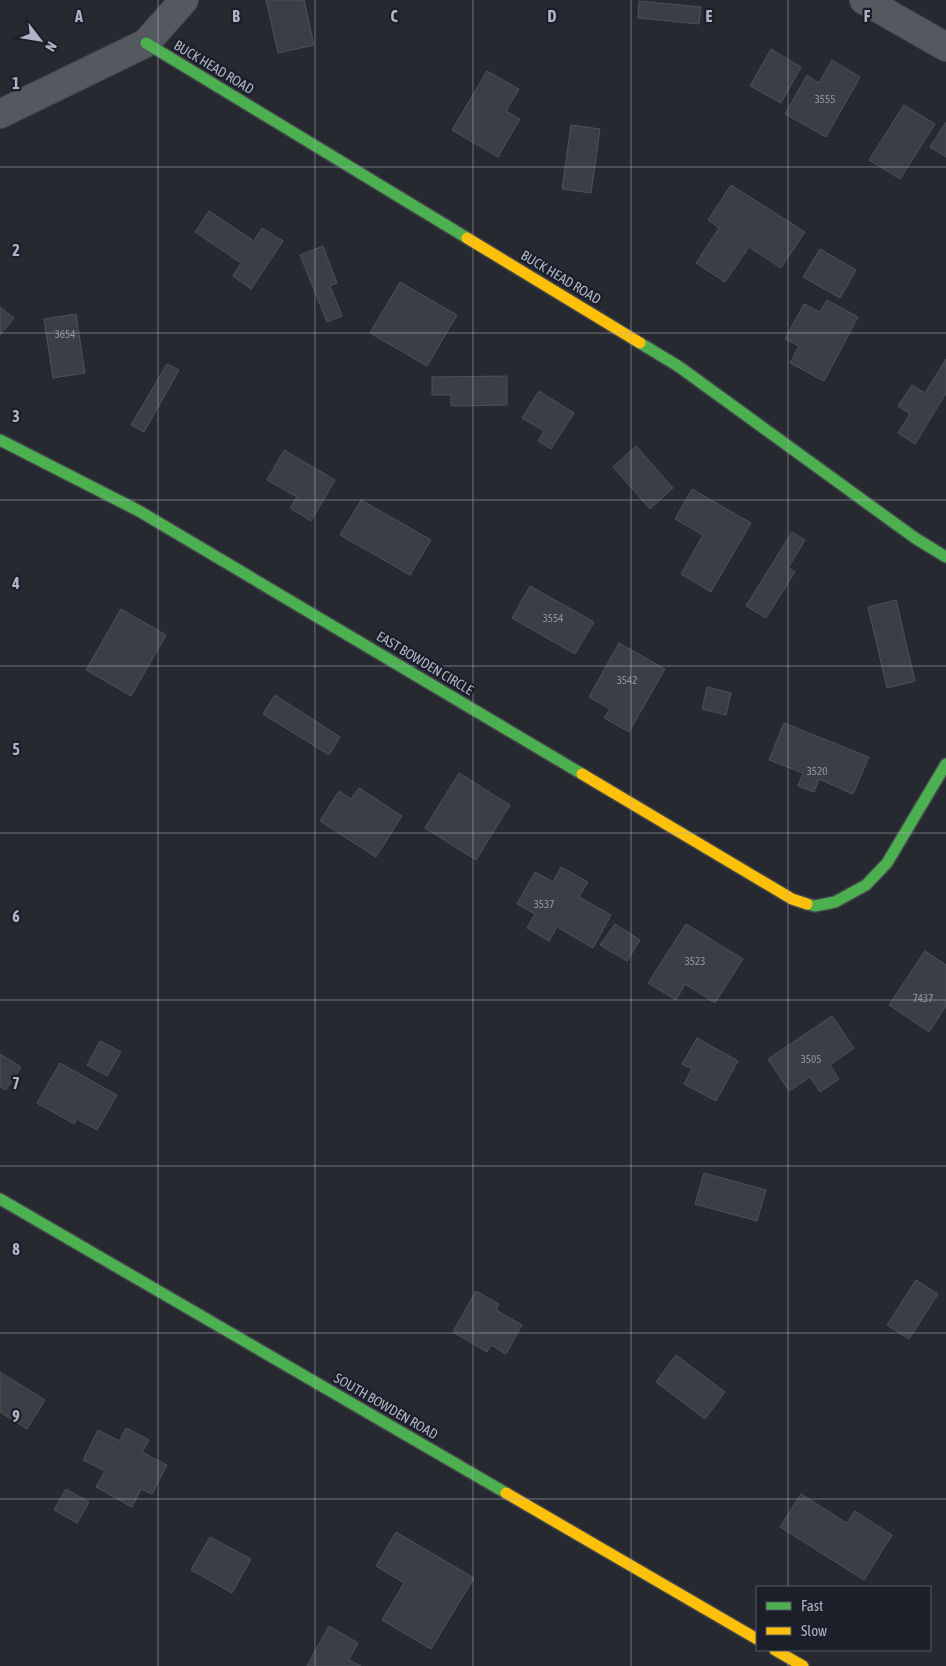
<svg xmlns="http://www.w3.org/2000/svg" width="946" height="1666" font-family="'Asap Condensed',sans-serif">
	<rect width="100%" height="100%" fill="#262930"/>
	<g fill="#3b3e44" stroke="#4d5158">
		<path d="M266,0H304L314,45L278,53Z"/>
		<path d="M639,1L701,7L699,24L638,18Z"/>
		<path d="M771,49L801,67L781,103L750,86Z"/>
		<path d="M832,60L860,77L826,137L785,114L807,75L819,83Z"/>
		<path d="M487,71L519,89L506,111L520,119L498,157L452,130Z"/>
		<path d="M904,105L935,124L900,179L869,160Z"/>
		<path d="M946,122V157L930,147Z"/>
		<path d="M571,125L600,129L591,193L562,189Z"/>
		<path d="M731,185L805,232L781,268L749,247L725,282L696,263L719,228L708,220Z"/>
		<path d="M209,211L254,241L262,228L283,241L251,289L233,276L241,263L195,232Z"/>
		<path d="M323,246L337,283L330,286L342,316L327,322L300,255Z"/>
		<path d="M820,249L856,270L840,298L803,277Z"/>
		<path d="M400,282L457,315L427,366L370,333Z"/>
		<path d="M827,300L858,317L824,381L790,363L799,346L785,339L804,304L820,312Z"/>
		<path d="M0,307L14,318L0,335Z"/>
		<path d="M76,314L85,373L53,378L44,319Z"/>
		<path d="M946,359V393L915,444L898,433L910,414L898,406L912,385L925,393Z"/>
		<path d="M167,364L179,370L144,432L131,425Z"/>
		<path d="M507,376V405L451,406V395H432V377Z"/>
		<path d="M539,391L574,413L551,449L538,441L544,431L522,418Z"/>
		<path d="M636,446L673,488L650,509L613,467Z"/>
		<path d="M284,450L335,480L311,521L290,508L297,497L267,480Z"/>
		<path d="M692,489L751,523L711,592L681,574L703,535L675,519Z"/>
		<path d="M361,500L431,540L410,575L340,535Z"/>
		<path d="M792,532L805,540L788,568L795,572L766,618L746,606Z"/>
		<path d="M530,586L594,622L575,654L512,618Z"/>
		<path d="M896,600L915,681L887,688L868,607Z"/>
		<path d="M121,609L166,635L131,696L86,670Z"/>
		<path d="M619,643L665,669L629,732L604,718L610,709L589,697Z"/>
		<path d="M707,687L731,693L726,715L702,709Z"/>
		<path d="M275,695L340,737L329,755L263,714Z"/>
		<path d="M784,723L869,757L853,794L819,779L814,792L798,786L803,773L769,760Z"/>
		<path d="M459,773L510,805L476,860L425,828Z"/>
		<path d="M359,788L402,816L376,857L320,821L339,791L351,799Z"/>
		<path d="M561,867L588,882L579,897L611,915L593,948L557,927L549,941L527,928L535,914L517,904L535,872L553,882Z"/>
		<path d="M615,924L640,940L627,961L600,945Z"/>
		<path d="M686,924L743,959L715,1003L685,984L676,1000L648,983Z"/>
		<path d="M925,951L946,965V1006L929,1032L889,1005Z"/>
		<path d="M832,1016L854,1048L830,1065L839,1079L820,1092L810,1077L789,1091L768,1059Z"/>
		<path d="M697,1038L738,1061L716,1101L684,1084L692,1069L682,1064Z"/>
		<path d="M100,1041L121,1052L107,1076L87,1065Z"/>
		<path d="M0,1054L21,1067L6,1090L0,1087Z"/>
		<path d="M60,1063L117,1095L97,1130L77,1119L74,1124L37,1103Z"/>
		<path d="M704,1173L766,1190L757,1221L695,1204Z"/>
		<path d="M916,1280L938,1294L909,1339L887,1325Z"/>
		<path d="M476,1291L499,1304L496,1310L522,1325L506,1354L491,1345L487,1352L453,1332Z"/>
		<path d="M676,1355L725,1392L705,1419L656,1382Z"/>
		<path d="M0,1372L45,1400L27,1429L0,1412Z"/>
		<path d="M126,1428L149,1440L142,1452L167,1465L152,1494L141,1489L132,1507L96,1487L105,1471L83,1460L98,1430L119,1441Z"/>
		<path d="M66,1489L89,1502L77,1523L54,1510Z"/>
		<path d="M801,1494L847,1523L855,1511L892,1535L864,1580L780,1527Z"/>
		<path d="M396,1532L474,1578L431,1649L382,1620L404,1583L376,1566Z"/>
		<path d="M210,1537L251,1559L232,1593L191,1570Z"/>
		<path d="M329,1626L358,1643L349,1660L361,1666H307Z"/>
	</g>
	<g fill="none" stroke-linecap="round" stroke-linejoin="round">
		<g stroke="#43454b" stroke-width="30">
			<g id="street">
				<path d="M864,0L946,47"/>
				<path d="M0,114L146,43L184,0"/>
			</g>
		</g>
		<g stroke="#43454b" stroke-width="14">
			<g id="fast">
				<path d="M146,43L467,238"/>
				<path d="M640,343L678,366L915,538L946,557"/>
				<path d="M0,440L139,511L582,774"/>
				<path d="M807,904L815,906L835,902L866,885L887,863L946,764"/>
				<path d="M0,1199L506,1493"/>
			</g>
		</g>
		<g stroke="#43454b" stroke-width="14">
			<g id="slow">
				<path d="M467,238L640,343"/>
				<path d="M582,774L792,899L807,904"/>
				<path d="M506,1493L757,1639"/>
				<path d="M775,1650L803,1666"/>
			</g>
		</g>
		<use href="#street" stroke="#55585f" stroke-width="28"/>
		<use href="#fast" stroke="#4caf50" stroke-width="11"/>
		<use href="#slow" stroke="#ffc107" stroke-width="11"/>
	</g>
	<path fill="none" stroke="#aeb4c3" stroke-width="1" stroke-opacity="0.55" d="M158,0V1666M315,0V1666M473,0V1666M631,0V1666M788,0V1587M0,167H946M0,333H946M0,500H946M0,666H946M0,833H946M0,1000H946M0,1166H946M0,1333H946M0,1499H946M788,1650V1666"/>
	<g text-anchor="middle" stroke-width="4.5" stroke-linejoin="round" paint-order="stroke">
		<g font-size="11" fill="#9196a3">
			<text x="825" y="103">3555</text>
			<text x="65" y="338">3654</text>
			<text x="553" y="622">3554</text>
			<text x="627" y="684">3542</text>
			<text x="817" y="775">3520</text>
			<text x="544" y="908">3537</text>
			<text x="695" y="965">3523</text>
			<text x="923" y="1002">7437</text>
			<text x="811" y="1063">3505</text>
		</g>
		<g font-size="14" fill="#aeb4c3" stroke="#1a1f2a">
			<text transform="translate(214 67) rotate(31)" y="5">BUCK HEAD ROAD</text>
			<text transform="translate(561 277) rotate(31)" y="5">BUCK HEAD ROAD</text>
			<text transform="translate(425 663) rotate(31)" y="5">EAST BOWDEN CIRCLE</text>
			<text transform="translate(386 1406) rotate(30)" y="5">SOUTH BOWDEN ROAD</text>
		</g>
	</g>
	<g font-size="16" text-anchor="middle" font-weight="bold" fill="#aeb4c3" stroke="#1a1f2a" stroke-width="4.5" stroke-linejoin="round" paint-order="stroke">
		<text x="79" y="22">A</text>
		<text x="236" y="22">B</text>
		<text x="394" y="22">C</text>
		<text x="552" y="22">D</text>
		<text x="709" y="22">E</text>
		<text x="867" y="22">F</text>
		<text x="16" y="89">1</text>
		<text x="16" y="256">2</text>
		<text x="16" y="422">3</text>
		<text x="16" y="589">4</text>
		<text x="16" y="755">5</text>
		<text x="16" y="922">6</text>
		<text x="16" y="1089">7</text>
		<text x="16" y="1255">8</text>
		<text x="16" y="1422">9</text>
	</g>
	<rect x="756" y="1586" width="175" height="65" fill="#1a1f2a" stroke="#555b67"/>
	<rect x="766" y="1602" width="25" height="8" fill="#4caf50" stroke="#555b67"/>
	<text x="801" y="1611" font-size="15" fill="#aeb4c3">Fast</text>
	<rect x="766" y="1627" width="25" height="8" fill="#ffc107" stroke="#555b67"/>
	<text x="801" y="1636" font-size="15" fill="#aeb4c3">Slow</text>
	<g transform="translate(40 40) rotate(121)" stroke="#1a1f2a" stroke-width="4" paint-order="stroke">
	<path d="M0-4L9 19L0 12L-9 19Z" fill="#aeb4c3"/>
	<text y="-8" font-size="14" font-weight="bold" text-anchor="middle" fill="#aeb4c3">N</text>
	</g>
</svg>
